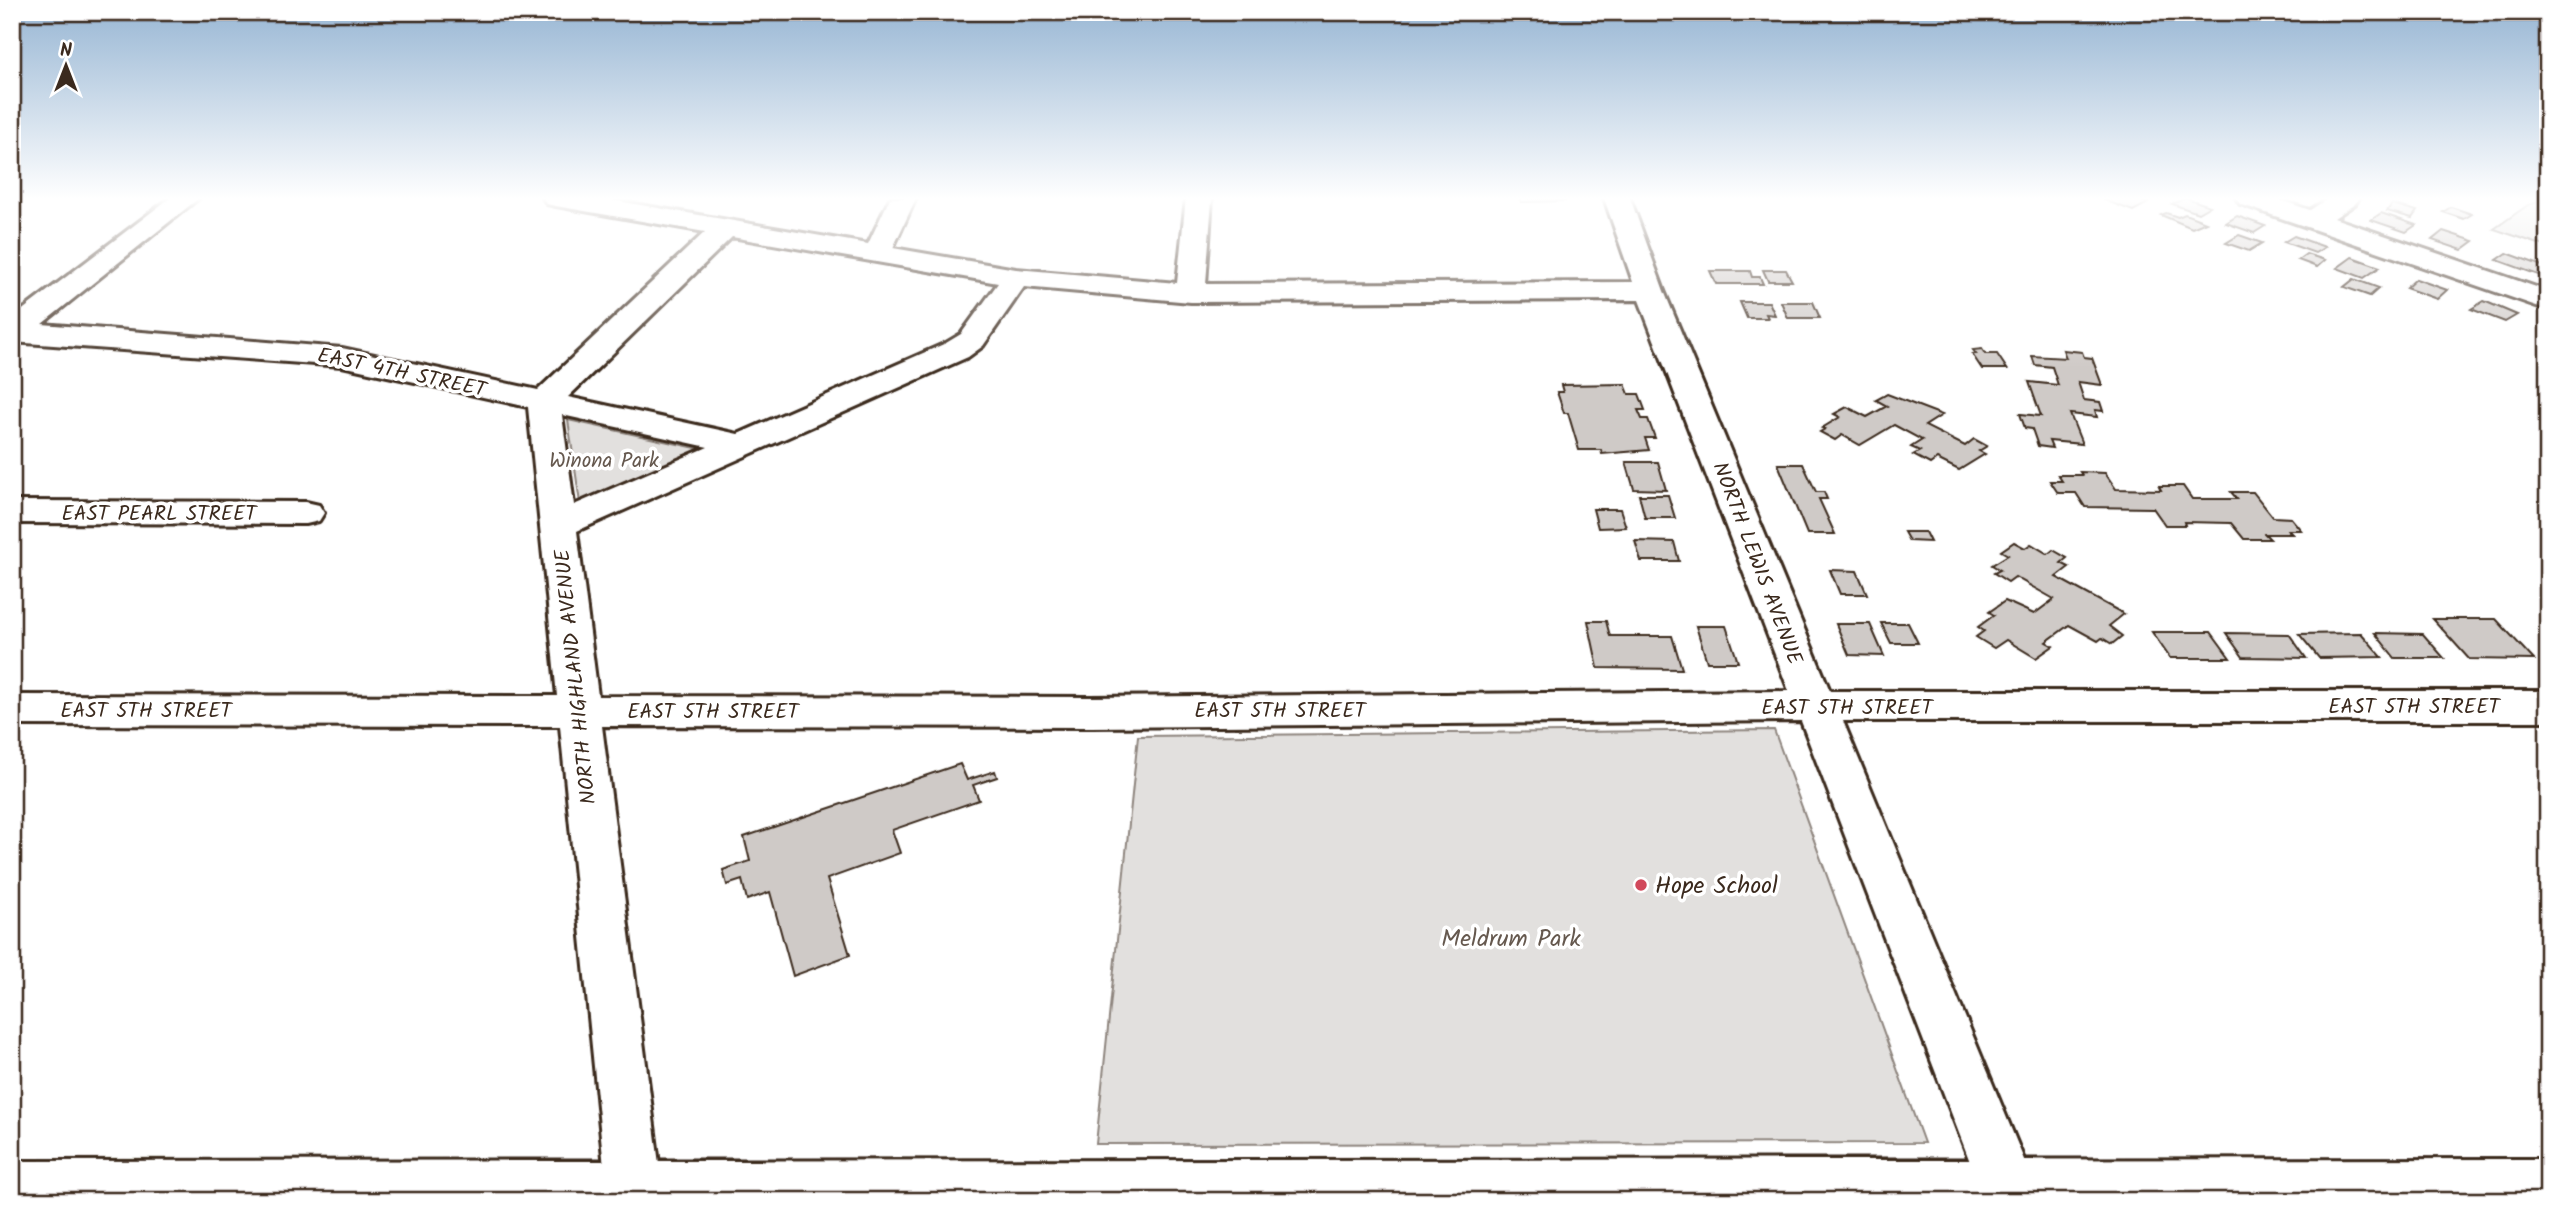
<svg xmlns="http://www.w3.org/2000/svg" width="2560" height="1213" font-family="Kalam,sans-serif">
	<rect width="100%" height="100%" fill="#fff"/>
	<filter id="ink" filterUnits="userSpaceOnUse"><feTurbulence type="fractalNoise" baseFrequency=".0143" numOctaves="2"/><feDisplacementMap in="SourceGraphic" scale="14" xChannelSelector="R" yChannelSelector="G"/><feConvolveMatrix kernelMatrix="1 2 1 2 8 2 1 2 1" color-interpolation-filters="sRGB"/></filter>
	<g filter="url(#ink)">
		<g fill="#e2e0de" stroke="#8e857e" stroke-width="2">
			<path d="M2548,199V247L2494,229L2528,205Z"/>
			<path d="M568,420L705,450L580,503Z"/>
			<path d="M1774,730L1924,1143L1096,1144L1138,736Z"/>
		</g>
		<g fill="#cfcac7" stroke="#3b2a1e" stroke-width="2">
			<path d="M1520,198H1563L1565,201L1521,202Z"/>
			<path d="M2109,198H2133L2148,203L2133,211L2104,200Z"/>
			<path d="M2186,198L2210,206L2198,213L2172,204Z"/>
			<path d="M2392,204L2417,211L2412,218L2387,211Z"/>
			<path d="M2451,207L2472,214L2464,219L2443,212Z"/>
			<path d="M2166,213L2178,217L2185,214L2206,222L2192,228L2161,215Z"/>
			<path d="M2381,213L2416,225L2406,232L2371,220Z"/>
			<path d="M2237,216L2265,226L2254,233L2226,223Z"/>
			<path d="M2443,231L2474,241L2462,250L2432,240Z"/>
			<path d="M2239,235L2262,243L2249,251L2226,243Z"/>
			<path d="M2294,236L2325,247L2315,253L2284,242Z"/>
			<path d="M2507,253L2548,268V271L2541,276L2497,260Z"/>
			<path d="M2306,254L2325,260L2317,267L2298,260Z"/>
			<path d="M2352,257L2380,267L2364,278L2337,268Z"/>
			<path d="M1763,270H1786L1792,281H1768Z"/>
			<path d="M1710,271H1750L1752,277H1760L1763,284H1716Z"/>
			<path d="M2354,279L2379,288L2370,296L2344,287Z"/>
			<path d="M2416,279L2447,290L2437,299L2406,288Z"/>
			<path d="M2484,301L2517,315L2505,322L2471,309Z"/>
			<path d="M1740,302H1769L1775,315L1766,314L1768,318H1747Z"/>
			<path d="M1781,302H1813L1820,318H1788Z"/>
			<path d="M1982,349L1985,354H1997L2007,369H1982L1972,354H1976L1973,350Z"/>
			<path d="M2063,350L2082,352L2084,357L2092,358L2102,385L2078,382L2084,400L2100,402L2103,411L2095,410L2097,417L2070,414L2082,444L2049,441L2052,448L2038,446L2032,429L2025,428L2020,414L2041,416L2029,382L2058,385L2052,367L2035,365L2032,356L2066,358Z"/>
			<path d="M1625,384L1629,394H1639L1645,410H1638L1642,419H1648L1655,438H1645L1649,450L1602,454L1601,450H1579L1568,413H1564L1557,392H1563L1561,385Z"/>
			<path d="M1887,394L1942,415L1925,426L1965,446L1974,439L1987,446L1979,451L1985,454L1959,470L1937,459L1930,464L1913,455L1920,451L1911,447L1922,440L1894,425L1860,445L1842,435L1835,440L1820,432L1825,429L1822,428L1840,417L1834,414L1847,407L1867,417L1887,406L1876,400Z"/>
			<path d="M1626,462H1658L1666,490L1634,489Z"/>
			<path d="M1778,464H1803L1816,492H1824L1827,499H1819L1835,534H1807Z"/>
			<path d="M2080,472L2105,473L2116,489L2161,490L2159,486H2183L2192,499H2237L2231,492H2253L2273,517L2291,518L2301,530H2288L2292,534H2265L2270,539H2244L2231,523L2184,522L2185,525H2165L2153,508L2085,507L2076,493H2058L2050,481H2062L2058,475H2082Z"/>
			<path d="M1639,495H1668L1675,518H1645Z"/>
			<path d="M1593,509H1620L1626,527L1598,528Z"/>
			<path d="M1904,532H1925L1930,542L1909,541Z"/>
			<path d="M1635,541L1674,542L1679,561H1641Z"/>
			<path d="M2014,542L2025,548L2031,544L2048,554L2053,550L2067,558L2061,563L2069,567L2056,577L2124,614L2109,626L2122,636L2112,644L2102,638L2098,641L2069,625L2046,642L2053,646L2036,658L2006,640L1994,648L1976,637L1984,631L1978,627L1994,615L1989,612L2005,601L2034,614L2054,599L2015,577L2008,582L1994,573L2000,570L1992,565L2008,555L2001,551Z"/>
			<path d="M1830,570L1857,571L1867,594H1840Z"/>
			<path d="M2433,619H2496L2534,660L2469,659Z"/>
			<path d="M1588,621H1606L1610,636H1672L1682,669L1598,668Z"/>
			<path d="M1881,623H1908L1918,643H1891Z"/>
			<path d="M1836,624H1870L1884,656L1849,655Z"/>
			<path d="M1696,626H1726L1738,662H1707Z"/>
			<path d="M2152,632H2211L2230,658H2170Z"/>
			<path d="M2226,633L2289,634L2306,658L2243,657Z"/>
			<path d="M2361,633L2382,657L2319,658L2299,634Z"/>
			<path d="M2375,633L2423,634L2444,658H2395Z"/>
			<path d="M960,764L967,780L995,771L997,777L973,785L979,800L892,830L900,853L827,879L850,955L793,976L770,892L747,900L742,880L727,885L723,870L750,861L744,837Z"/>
		</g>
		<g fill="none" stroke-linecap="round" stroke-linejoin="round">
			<g stroke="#3b2a1e" stroke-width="6">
				<g id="minor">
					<path d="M170,198H199L42,324L342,348L538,390L705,232L556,206L547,204L543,198H600L868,244L890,198H916L893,248L1016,269L1177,283L1186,198H1212L1206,284L1633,282L1604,198H1630L1664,291L1830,691H2548V721H1843L2041,1201H1985L1801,721L1090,727L602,726L662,1187L656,1201H612L606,1187L560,726L12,725V695L557,696L528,407L342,366L12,342V318ZM732,237L998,283L961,334L946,343L738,434L568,397ZM1024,287L1191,302L1639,300L1789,691L1090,697L598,696L577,531L968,357L983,346ZM562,415L708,447L574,505Z"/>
					<path d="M2236,198H2274L2310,210L2329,198H2359L2355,204L2334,218L2548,291V310L2240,204Z"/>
					<path d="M12,501L306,502L319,505L324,513L319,521L306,524L12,523Z"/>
				</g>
			</g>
			<g stroke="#3b2a1e" stroke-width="6">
				<path id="major" d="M2548,1159V1201H12V1161Z"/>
			</g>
			<use href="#minor" fill="#fff" fill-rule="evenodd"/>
			<use href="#major" fill="#fff" fill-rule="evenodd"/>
		</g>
	</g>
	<linearGradient id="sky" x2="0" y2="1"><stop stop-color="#96b5d3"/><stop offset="0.54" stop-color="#fff"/><stop offset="1" stop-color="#fff" stop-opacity="0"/></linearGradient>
	<rect width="2560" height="368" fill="url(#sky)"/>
	<circle fill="#d1495b" stroke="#fff" stroke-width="2.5" cx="1641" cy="885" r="7"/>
	<g text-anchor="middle" stroke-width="7" stroke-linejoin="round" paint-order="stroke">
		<g font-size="21" fill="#3b2a1e" stroke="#fff">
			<text transform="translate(402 372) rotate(12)" y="7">EAST 4TH STREET</text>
			<text x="159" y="520">EAST PEARL STREET</text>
			<text transform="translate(1758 563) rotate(69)" y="7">NORTH LEWIS AVENUE</text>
			<text transform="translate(575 677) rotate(-96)" y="7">NORTH HIGHLAND AVENUE</text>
			<text x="2414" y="713">EAST 5TH STREET</text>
			<text x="1847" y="714">EAST 5TH STREET</text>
			<text x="146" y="717">EAST 5TH STREET</text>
			<text x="1280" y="717">EAST 5TH STREET</text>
			<text x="713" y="718">EAST 5TH STREET</text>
		</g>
		<g font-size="21" fill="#65584e" stroke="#fff">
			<text x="604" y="467">Winona Park</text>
		</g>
		<g font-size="24" fill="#3b2a1e" stroke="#fff" text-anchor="start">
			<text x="1655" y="893">Hope School</text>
		</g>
		<g font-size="24" fill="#65584e" stroke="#fff">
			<text x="1511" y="946">Meldrum Park</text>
		</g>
	</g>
	<rect width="2560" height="1213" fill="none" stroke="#fff" stroke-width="42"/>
	<rect x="21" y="21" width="2518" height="1171" fill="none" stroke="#3b2a1e" stroke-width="2.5" filter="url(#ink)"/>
	<g transform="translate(66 66)" stroke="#ffffff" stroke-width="5" paint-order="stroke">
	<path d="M0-5L12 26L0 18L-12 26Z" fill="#3b2a1e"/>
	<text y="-10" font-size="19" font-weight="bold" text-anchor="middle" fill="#3b2a1e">N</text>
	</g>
</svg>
